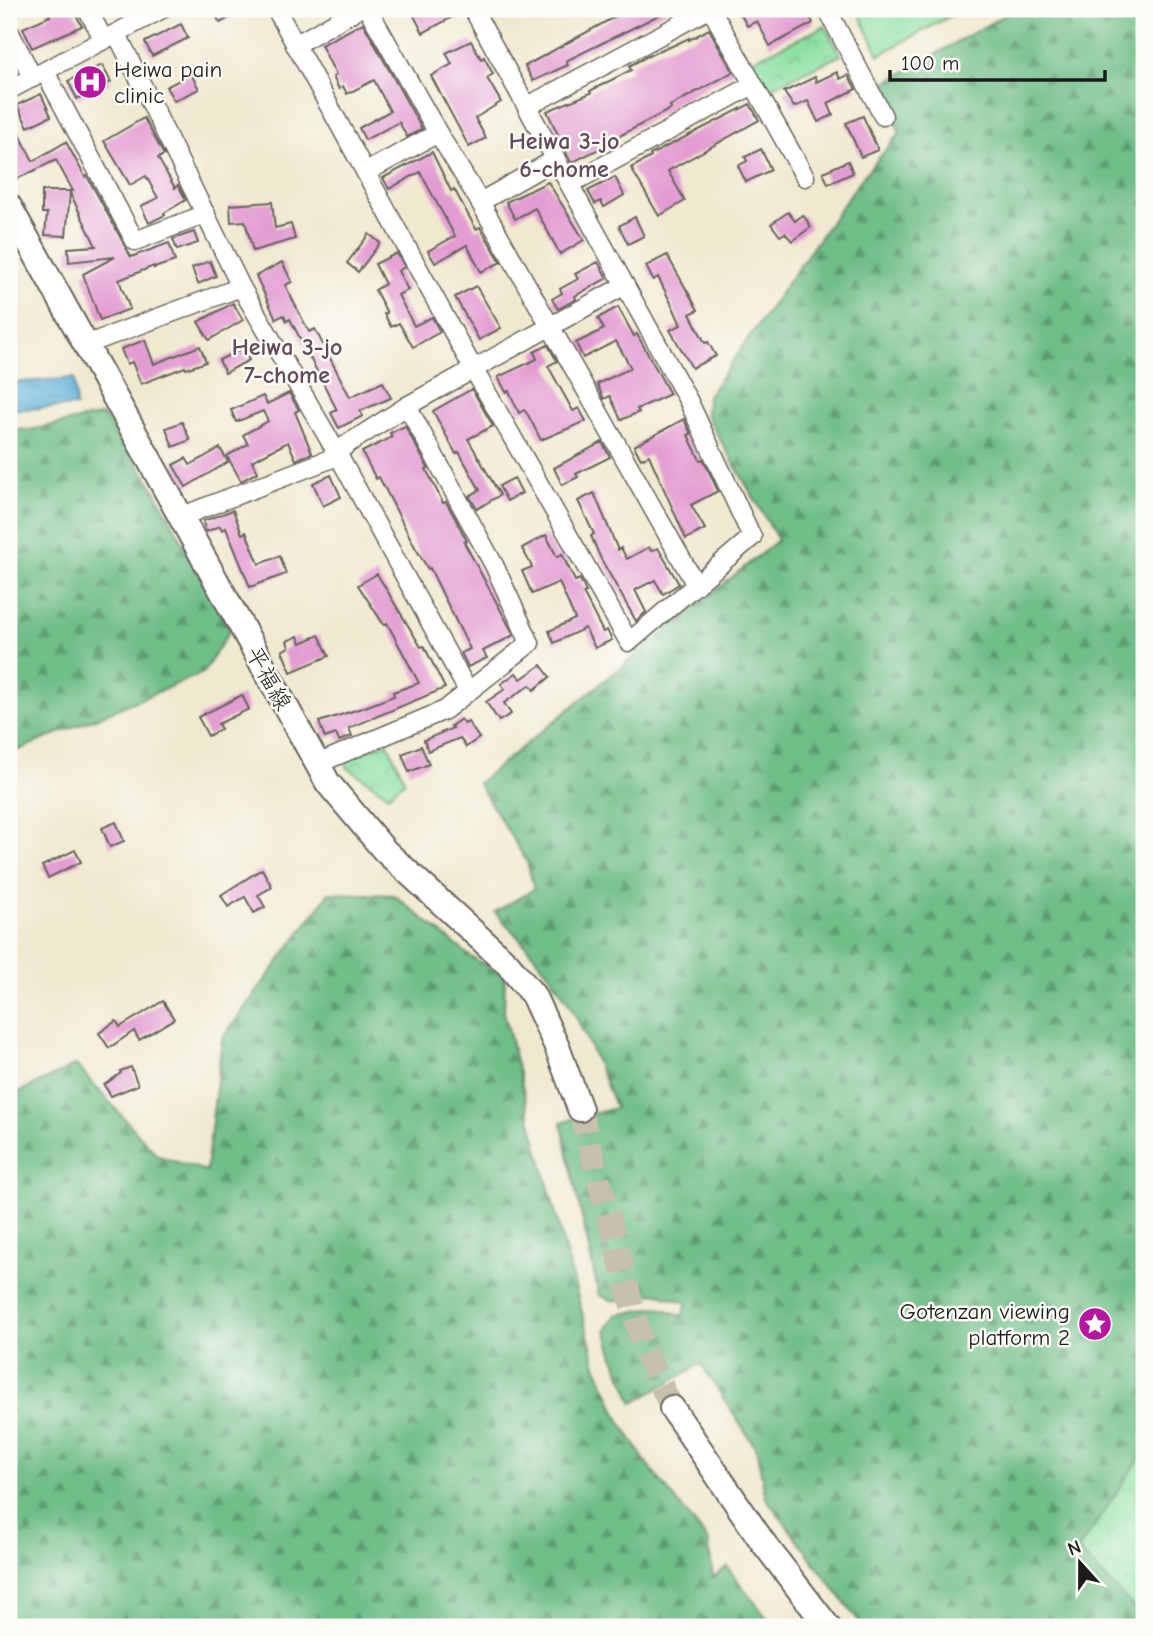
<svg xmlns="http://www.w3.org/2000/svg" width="1153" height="1636" font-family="'Comic Neue','Klee One',sans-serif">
	<defs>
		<pattern id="forest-firs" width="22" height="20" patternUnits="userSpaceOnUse" patternTransform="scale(1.75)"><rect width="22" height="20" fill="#70be88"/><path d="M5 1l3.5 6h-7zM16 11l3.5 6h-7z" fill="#5b9a6e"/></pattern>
		<pattern id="park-crowns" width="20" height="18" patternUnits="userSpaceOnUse" patternTransform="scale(1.75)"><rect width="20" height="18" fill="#8be0a2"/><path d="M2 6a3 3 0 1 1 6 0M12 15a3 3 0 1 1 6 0" fill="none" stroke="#77c08b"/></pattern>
		<pattern id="water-ripples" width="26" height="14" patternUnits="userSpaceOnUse" patternTransform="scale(1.75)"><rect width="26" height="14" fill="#5aafd6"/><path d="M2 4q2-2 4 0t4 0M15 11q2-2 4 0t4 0" fill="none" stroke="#4a8ead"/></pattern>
	</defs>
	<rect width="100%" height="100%" fill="#fdfcf7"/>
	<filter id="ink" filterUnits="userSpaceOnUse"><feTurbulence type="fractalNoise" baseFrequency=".0143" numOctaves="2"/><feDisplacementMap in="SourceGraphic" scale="14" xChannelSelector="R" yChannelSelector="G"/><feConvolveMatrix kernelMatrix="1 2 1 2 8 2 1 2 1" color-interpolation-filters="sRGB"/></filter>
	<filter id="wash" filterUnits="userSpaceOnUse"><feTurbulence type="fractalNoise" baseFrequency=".00686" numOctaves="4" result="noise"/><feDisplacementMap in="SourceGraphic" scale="28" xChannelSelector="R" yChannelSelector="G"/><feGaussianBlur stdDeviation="1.57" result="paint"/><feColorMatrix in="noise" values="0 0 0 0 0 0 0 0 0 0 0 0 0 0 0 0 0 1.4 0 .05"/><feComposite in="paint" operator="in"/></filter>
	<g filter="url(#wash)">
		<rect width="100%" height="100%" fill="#f0e9d0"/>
		<g fill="url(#forest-firs)" stroke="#466d52" stroke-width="2">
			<path d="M1015,9H1144V1627H863L766,1498L756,1448L701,1364L633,1403L615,1360L606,1330L616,1315L658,1307L682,1316L687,1303L656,1293L613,1301L599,1295L561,1122L616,1108C599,1069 584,1026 561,991C542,962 518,937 495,912L534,889L527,862L478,783L778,540L706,415L707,397L861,179L900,133L880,86Z"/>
			<path d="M103,415L152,485L230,630L203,673L9,754V429L29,430Z"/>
			<path d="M329,893L394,895L471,957L505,976L504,1012L528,1110L596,1365L619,1419L645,1461L708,1541L713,1577L727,1567L774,1627H9V1097L76,1065L158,1156L206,1171L222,1039Z"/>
		</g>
		<g fill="url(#park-crowns)" stroke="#547e5f" stroke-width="2">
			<path d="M825,26L841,55L764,91L750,61Z"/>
			<path d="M387,742L405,781L388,795L347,767L348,758Z"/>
			<path d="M1144,1452V1618L1078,1550Z"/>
		</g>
		<path fill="#8be0a2" stroke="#547e5f" stroke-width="2" d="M857,9H963L879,55Z"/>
		<path fill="url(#water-ripples)" stroke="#3b6679" stroke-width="2" d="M74,378L76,406L9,410V383Z"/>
		<g id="blocks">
			<g fill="#e39cd2">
				<path d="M46,9H73L82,26L32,48L23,28L50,16Z"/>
				<path d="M212,9H246L220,23Z"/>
				<path d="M428,9H462V12L423,33L414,16Z"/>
				<path d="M629,9H671L566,61L568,65L533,81L525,66Z"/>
				<path d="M738,9H806L813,23L770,46L757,21L747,26Z"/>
				<path d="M363,23L422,129L407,137L399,122L365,140L359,128L390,111L374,80L347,94L343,86L339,89L333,77L336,75L321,45Z"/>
				<path d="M181,24L188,38L152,56L145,42Z"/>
				<path d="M709,29L733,72L670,106L671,109L659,115L610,141L611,143L571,163L547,111L591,93L590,91L631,70L629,66L646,57L667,47L668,48L689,38V40Z"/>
				<path d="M471,41L481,59L484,57L493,74L487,78L501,102L475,118L486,138L469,147L431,76L452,64L446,53Z"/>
				<path d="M102,65L111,82L77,99L68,81Z"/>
				<path d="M837,72L840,79L848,75L856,89L828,103L833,115L818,122L808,101L794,107L784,92L815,77L816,82Z"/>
				<path d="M191,74L199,89L174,101L166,87Z"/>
				<path d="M41,94L51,116L28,127L17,105Z"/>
				<path d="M750,104L759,120L668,171L685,201L659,216L631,168L651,157L650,155Z"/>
				<path d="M863,116L878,150L861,157L846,123Z"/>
				<path d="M144,118L164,155L158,158L175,188L178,185L186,200L164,213L165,215L149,223L141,206L158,198L146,176L130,185L104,141Z"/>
				<path d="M17,129L33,161L66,142L85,177L87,176L131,257L169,243L175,261L154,268V266L119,280L130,309L100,320L83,274L115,257L69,262L68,248L96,246L70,193L66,236L45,235L47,213H42V191H73L56,160L17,179L15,175L9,178V133Z"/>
				<path d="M761,149L771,170L746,182L738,166L747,161L745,157Z"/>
				<path d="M432,152L451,191L454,189L476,229L480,227L501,262L481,272L467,245L435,263L428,251L455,236L420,172L389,189L383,178Z"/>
				<path d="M848,161L853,173L828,184L823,172Z"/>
				<path d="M615,177L624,195L604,207L601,201L595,204L588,191Z"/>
				<path d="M548,182L584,240L560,254L535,208L515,219L506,202Z"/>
				<path d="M272,202L275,228L291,224L295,239L253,251L245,221L231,222L230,205Z"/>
				<path d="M788,212L795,221L803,215L811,227L792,241L785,233L780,236L771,224Z"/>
				<path d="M635,217L644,236L628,244L619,226Z"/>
				<path d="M194,232L198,243L177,250L173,239Z"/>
				<path d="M369,234L380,243L358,272L347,263Z"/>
				<path d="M397,253L405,267L398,271L408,290L398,295L414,326L432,317L440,332L413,347L399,323L391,327L384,314L387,313L375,290L385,284L375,264Z"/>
				<path d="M667,255L698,310L690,314L705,343L708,342L716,356L692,368L670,330L681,325L673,307L658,277L653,280L646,266Z"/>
				<path d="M210,261L216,276L198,284L192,268Z"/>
				<path d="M282,262L292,282L285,285L309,332L315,329L350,397L383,382L391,398L360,411L363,416L339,428L331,413L337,410L290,319L287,321L284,315L276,319L256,276Z"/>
				<path d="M598,262L607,278L575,296L576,299L558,309L552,299L562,293L560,289L578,279L575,274Z"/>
				<path d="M476,286L501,328L479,340L455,297Z"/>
				<path d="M233,303L243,320L209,340L198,322Z"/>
				<path d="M618,307L634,336L637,334L670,394L637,409L639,412L621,420L610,396L604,399L597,384L631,368L616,341L583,358L576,343L604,329L598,318Z"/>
				<path d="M145,340L154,364L200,346L206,362L186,369L185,367L141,384L132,362L127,364L121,349Z"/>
				<path d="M548,345L557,361L548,366L573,411L579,408L586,421L541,440L528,415L524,410L519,413L509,391L506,392L498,377L537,359L534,352Z"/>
				<path d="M243,348L249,360L225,373L219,360Z"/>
				<path d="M472,389L493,426L468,439L500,495L477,509L469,496L480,490L459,452L456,454L433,411Z"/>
				<path d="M289,393L299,410L295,412L312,453L296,460L288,442L252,461L258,472L241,481L227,456L248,444L243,435L268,421L263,411L236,422L231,410L263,396L267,404Z"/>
				<path d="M684,419L691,434L688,435L700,460L703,459L718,491L691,505L705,529L686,539L649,455L641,459L634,446Z"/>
				<path d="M182,422L190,440L173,447L166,428Z"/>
				<path d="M405,426L428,468L426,469L443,503L446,502L454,516L467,541L464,542L514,635L483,651L487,658L468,667L461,653L470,649L443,595L430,568L428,569L415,547L379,477L376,479L362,452L392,437L390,433Z"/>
				<path d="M602,442L610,457L576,474L578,477L562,485L554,468Z"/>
				<path d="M220,448L228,462L186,487L173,465L186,458L190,465Z"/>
				<path d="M331,475L341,497L323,506L313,483Z"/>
				<path d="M514,478L522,493L507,501L499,486Z"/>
				<path d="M594,493L618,550L621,548L627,559L649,547L651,551L658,548L679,584L663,594L655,580L635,590L646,612L636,621L601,559L591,536L594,534L578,501Z"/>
				<path d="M233,510L242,534L246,532L259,564L280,556L286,574L250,587L226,528L222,530L220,526L206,532L203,521Z"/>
				<path d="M546,535L557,557L562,554L575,581L580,579L586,592L583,593L603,632L607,630L612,640L595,648L585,628L554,643L549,631L575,619L559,582L532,594L522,571L532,567L522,548Z"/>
				<path d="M377,574L421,647L424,646L445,688L349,728L352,736L339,741L336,734L325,738L319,722L365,707L394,696L393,692L419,683L387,623L384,625L358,585Z"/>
				<path d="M319,635L329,656L291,672L282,651L289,647L287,641L298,636L301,643Z"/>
				<path d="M541,665L550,677L534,690L530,685L504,703L511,714L499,721L486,702L505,689L501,684L516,673L521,679Z"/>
				<path d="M242,695L249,709L218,724L221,729L208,736L198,717Z"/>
				<path d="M461,719L465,724L468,722L479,738L466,747L460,738L428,751L424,740L453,728L451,726Z"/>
				<path d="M421,746L429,764L409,772L402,754Z"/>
				<path d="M116,822L124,841L110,847L102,828Z"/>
				<path d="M75,850L81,862L48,878L42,866Z"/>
				<path d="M262,869L272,887L258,895L265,907L254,913L245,897L228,907L221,895Z"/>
				<path d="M163,1001L174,1019L139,1040L134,1031L109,1048L99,1033L116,1021L120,1027Z"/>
				<path d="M131,1067L138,1085L111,1096L104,1085L121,1073L120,1071Z"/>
			</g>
		</g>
	</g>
	<g filter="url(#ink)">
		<use href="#blocks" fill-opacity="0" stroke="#66645b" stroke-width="2"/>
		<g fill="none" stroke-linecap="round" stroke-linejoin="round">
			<path stroke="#c6c0ac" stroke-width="24" stroke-dasharray="24 12" stroke-linecap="butt" d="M580,1109L643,1347L672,1408"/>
			<g stroke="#66645b" stroke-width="21">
				<g id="street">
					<path d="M87,9L104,40"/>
					<path d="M276,9L474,370L629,642L752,537L688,400L473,9"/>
					<path d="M368,9L438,133L480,202L696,585"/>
					<path d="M711,9L805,177"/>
					<path d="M827,9L883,116"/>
					<path d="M9,31L33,78"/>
					<path d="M117,34L241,287L337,453L468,691"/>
					<path d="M295,45L358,9"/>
					<path d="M45,72L135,241L206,214"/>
					<path d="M9,90L162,9"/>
					<path d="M528,106L709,9"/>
					<path d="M366,172L438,133"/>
					<path d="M570,184L753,85"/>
					<path d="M480,202L556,159"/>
					<path d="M85,345L241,287"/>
					<path d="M180,517L330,459L346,445L407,406L625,285"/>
					<path d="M317,764L445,710L530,643L494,565L407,406"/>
				</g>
			</g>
			<g stroke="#66645b" stroke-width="28">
				<g id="secondary">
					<path d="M9,206L328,783L385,851L507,963L533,995L557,1047L580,1109"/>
					<path d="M672,1408L762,1541L828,1627"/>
				</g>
			</g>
			<use href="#street" stroke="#fff" stroke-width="18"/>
			<use href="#secondary" stroke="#fff" stroke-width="24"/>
		</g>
	</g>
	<defs>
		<g id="hospital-disc" transform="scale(1.75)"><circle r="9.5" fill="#b5179e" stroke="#fdfcf7"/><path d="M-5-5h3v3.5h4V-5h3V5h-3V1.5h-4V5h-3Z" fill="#fff"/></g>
		<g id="sight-disc" transform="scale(1.75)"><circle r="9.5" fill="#b5179e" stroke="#fdfcf7"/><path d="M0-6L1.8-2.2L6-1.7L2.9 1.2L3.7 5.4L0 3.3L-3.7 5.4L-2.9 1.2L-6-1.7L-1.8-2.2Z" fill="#fff"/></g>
	</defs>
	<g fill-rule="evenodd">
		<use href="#hospital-disc" x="90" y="82"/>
		<use href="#sight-disc" x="1095" y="1324"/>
	</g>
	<g text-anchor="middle" stroke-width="5" stroke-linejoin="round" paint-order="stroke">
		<g font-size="23" fill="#1c1c1c" stroke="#fdfcf7" text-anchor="start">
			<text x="114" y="77">Heiwa pain<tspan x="114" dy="26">clinic</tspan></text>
			<text x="1070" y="1319" text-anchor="end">Gotenzan viewing<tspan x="1070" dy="26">platform 2</tspan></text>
		</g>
		<g font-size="23" fill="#1c1c1c" stroke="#fdfcf7">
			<text transform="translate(269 678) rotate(61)" y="8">平福線</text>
		</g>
		<g font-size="24" font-weight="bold" fill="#62495c" stroke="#fdfcf7">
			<text x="564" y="149">Heiwa 3-jo<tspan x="564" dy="28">6-chome</tspan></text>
			<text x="287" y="355">Heiwa 3-jo<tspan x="287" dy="28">7-chome</tspan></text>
		</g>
	</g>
	<rect width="1153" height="1636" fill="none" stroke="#fdfcf7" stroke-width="35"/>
	<g transform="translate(1080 1563) rotate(339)" stroke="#fdfcf7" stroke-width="5" paint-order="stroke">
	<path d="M0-5L12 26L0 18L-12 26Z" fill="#1c1c1c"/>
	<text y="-10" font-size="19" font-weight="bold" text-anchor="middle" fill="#1c1c1c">N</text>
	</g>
	<path d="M890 70v10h215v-10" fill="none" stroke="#1c1c1c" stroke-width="3.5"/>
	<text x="901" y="70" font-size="21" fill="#1c1c1c" stroke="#fdfcf7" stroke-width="5" paint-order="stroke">100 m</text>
</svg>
